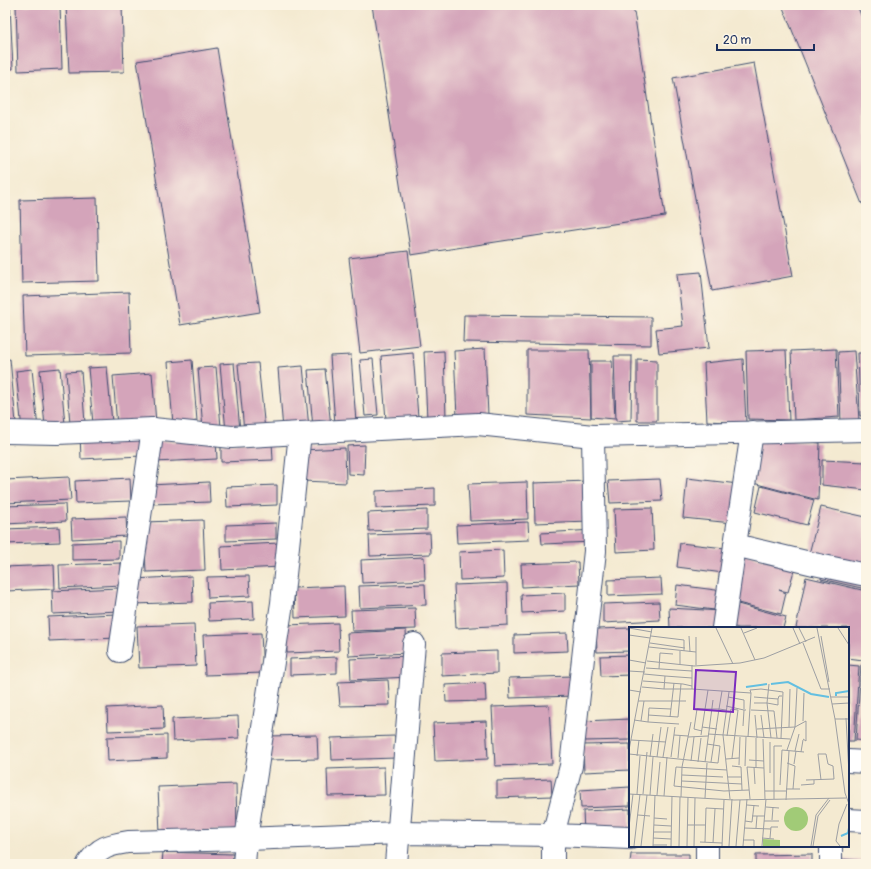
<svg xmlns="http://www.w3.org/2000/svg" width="871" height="869" font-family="Pangolin,sans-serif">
	<rect width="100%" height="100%" fill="#fcf5e5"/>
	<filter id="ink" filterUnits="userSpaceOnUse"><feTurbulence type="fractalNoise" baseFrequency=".025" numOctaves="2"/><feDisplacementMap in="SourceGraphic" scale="8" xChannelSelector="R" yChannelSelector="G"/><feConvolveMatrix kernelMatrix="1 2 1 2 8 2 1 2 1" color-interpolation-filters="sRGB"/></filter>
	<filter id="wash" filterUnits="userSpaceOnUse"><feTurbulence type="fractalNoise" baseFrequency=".012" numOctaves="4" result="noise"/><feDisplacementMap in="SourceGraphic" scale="16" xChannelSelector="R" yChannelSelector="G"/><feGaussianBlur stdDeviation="0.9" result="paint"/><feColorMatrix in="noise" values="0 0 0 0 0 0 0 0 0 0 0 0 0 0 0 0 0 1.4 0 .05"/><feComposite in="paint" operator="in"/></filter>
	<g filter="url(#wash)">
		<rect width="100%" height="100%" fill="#f4ead1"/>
		<g id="blocks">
			<g fill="#d4a4ba">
				<path d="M5,5H10L13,69H5Z"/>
				<path d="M16,5H60L62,69L18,71Z"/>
				<path d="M66,5H122L124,72L69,73Z"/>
				<path d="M372,5H633L665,216L411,255Z"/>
				<path d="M782,5H857L866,28V203L862,204Z"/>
				<path d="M217,48L260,312L180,325L137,61Z"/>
				<path d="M754,63L793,276L712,291L673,78Z"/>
				<path d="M97,198L99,281L22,283L20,200Z"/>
				<path d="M408,251L420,346L360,353L349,258Z"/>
				<path d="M701,272L709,348L659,353L656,329L683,326L677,274Z"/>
				<path d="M129,292L131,353L25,356L23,296Z"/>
				<path d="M464,315L651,317V345L463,342Z"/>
				<path d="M485,349L488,415L457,417L454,351Z"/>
				<path d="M836,349L839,417L794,420L791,351Z"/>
				<path d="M527,350H589L591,418L527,415Z"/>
				<path d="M786,350L789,420L748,419L746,351Z"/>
				<path d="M444,351L446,418L427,419L424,352Z"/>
				<path d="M854,351L859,420L841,421L838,352Z"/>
				<path d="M413,353L418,417L386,420L381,356Z"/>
				<path d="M858,353H866V416H860Z"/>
				<path d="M351,355L356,422L335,424L330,356Z"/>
				<path d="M614,356H632L631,420L616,421Z"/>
				<path d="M10,359L16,423L5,424V360Z"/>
				<path d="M373,359L378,415L365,416L360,360Z"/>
				<path d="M637,359L657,360V421H637Z"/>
				<path d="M743,359L746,423L707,421L704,363Z"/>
				<path d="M192,360L197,421L173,424L168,362Z"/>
				<path d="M591,361H612L615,419L591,417Z"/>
				<path d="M234,363L240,431L226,432L220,364Z"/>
				<path d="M258,363L265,430L244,432L238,364Z"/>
				<path d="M303,366L309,428L283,430L278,368Z"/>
				<path d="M107,367L112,423L93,424L88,368Z"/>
				<path d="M216,367L221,427L203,429L198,368Z"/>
				<path d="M60,368L65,425L45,427L40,370Z"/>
				<path d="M32,369L38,429L22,430L16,371Z"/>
				<path d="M325,369L331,427L313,428L308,370Z"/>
				<path d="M81,371L85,423L70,424L66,372Z"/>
				<path d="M152,373L156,423L117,426L113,376Z"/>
				<path d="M140,432L141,456L81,459L80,434Z"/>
				<path d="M760,437L820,443L818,500L753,483Z"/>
				<path d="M216,440L217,459L155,462L154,442Z"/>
				<path d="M272,442L273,460L221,462V444Z"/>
				<path d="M365,445L364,475L348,474L347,446Z"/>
				<path d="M345,448L346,483L304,481L302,450Z"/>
				<path d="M822,460L866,462V490L822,485Z"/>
				<path d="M69,477L71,500L5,503V480Z"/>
				<path d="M130,478L131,501L76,503L75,481Z"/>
				<path d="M687,478L747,485L742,524L683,518Z"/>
				<path d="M660,479L662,501L610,503L608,481Z"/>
				<path d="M587,481L589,521L535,523L534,483Z"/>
				<path d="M209,482L210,502L151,504L150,485Z"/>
				<path d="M527,482L528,519L470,521L468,484Z"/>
				<path d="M277,485V505L227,507L226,487Z"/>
				<path d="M761,486L814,500L807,525L755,512Z"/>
				<path d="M435,488V506L376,508V491Z"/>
				<path d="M65,504L66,521L5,524V506Z"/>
				<path d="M821,507L866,517V568L808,558Z"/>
				<path d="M652,508L654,550L616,552L614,509Z"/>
				<path d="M427,510V529L369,531L368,513Z"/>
				<path d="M126,517L127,536L72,539L71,519Z"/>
				<path d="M203,520L205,570L146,572L144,522Z"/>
				<path d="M528,522L529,540L457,543L456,525Z"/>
				<path d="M276,523V539L226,541V525Z"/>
				<path d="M59,527L60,542L5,544V529Z"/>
				<path d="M594,530V542L542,544L541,533Z"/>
				<path d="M430,533L431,554L370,556L369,535Z"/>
				<path d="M119,541V559L72,560V543Z"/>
				<path d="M279,543L280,567L222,570L221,546Z"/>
				<path d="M680,543L734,549L731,574L677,567Z"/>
				<path d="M503,550L504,578L460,580L459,552Z"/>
				<path d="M744,554L795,567L788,592L779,590L786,593L781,614L734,602Z"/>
				<path d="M424,557L425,580L362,583L361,560Z"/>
				<path d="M578,562L579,584L522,587L521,564Z"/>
				<path d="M121,563L122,585L60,588L59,565Z"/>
				<path d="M54,565L55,589L5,591V567Z"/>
				<path d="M823,568L866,576V589L821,579Z"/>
				<path d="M192,576L193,602L134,604V579Z"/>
				<path d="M249,576L250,596L208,598L207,577Z"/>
				<path d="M806,577L866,591V632L863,660L848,658V628H796Z"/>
				<path d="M661,578L662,594L608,596V580Z"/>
				<path d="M507,583L508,625L456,628L454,585Z"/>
				<path d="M425,584L426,605L360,608L359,586Z"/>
				<path d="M677,585L731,592L725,628H670L669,608L722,611L675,605Z"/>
				<path d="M344,586L345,616L295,618L294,588Z"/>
				<path d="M118,588L119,611L53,614L52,591Z"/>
				<path d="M565,593V611L522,613L521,595Z"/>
				<path d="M253,601L254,619L209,621L208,603Z"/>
				<path d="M659,602L660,620L603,623V604Z"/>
				<path d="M734,603L786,617L783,628H739L730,626Z"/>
				<path d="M415,608L416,629L352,631L351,610Z"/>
				<path d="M116,614L117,638L49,641L48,617Z"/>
				<path d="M338,623L339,651L287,653L286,625Z"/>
				<path d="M194,624L196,666L139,668L137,626Z"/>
				<path d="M630,628V651L597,652L596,629Z"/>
				<path d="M406,630L407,653L349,656L347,633Z"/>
				<path d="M261,633L263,673L205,675L203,635Z"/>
				<path d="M567,633L568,651L514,653V635Z"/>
				<path d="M497,651V673L442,676V653Z"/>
				<path d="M630,655V675L601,676L600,656Z"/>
				<path d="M407,656L408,677L351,680L350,659Z"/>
				<path d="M337,657V673L290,675V659Z"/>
				<path d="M848,665L859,666L854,741H848Z"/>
				<path d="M861,665H866V741L856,740Z"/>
				<path d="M573,676L574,696L510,698L509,678Z"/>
				<path d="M388,680L390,705L340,706L338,682Z"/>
				<path d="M485,683L486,701L446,702L445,685Z"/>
				<path d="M163,705L164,729L108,731L107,708Z"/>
				<path d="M549,705L552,764L495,766L492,707Z"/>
				<path d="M238,716L239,738L173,741L172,719Z"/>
				<path d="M630,719V740L584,741L583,721Z"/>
				<path d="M486,721L488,759L435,761L433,723Z"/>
				<path d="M167,735V758L108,761L107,737Z"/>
				<path d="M317,735L318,759L270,760L269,736Z"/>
				<path d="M395,736L396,758L332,760L331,738Z"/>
				<path d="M630,744V770L584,772L583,745Z"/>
				<path d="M384,767L385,795L328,796L327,769Z"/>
				<path d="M551,779L552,796L497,798V781Z"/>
				<path d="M236,784L237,830L160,833L158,787Z"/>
				<path d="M630,787V806L581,808L580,790Z"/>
				<path d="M630,809V830L584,832L583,811Z"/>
				<path d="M163,852L233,854V864H162Z"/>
				<path d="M631,854H689V864H630Z"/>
				<path d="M812,854V864H756V855Z"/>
				<path d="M840,859L866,861V864H840Z"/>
			</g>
		</g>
	</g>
	<g filter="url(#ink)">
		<use href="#blocks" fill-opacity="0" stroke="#3c4b6f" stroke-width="1"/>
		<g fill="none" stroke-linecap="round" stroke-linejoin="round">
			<g stroke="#3c4b6f" stroke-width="24">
				<g id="street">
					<path d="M5,432L57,433L153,429L232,437L300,433L478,424L593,436L866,430"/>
					<path d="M735,545L814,564L866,575"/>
					<path d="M723,628L735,545L752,432"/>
					<path d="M120,651L153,429"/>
					<path d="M848,761L866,762"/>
					<path d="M848,820L866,821"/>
					<path d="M831,846V864"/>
					<path d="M88,864C99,847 109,845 128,842L246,839L399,833L553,835L571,766L595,551L593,436"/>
					<path d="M244,864L246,839L282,603L300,433"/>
					<path d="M396,864L414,644"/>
					<path d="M553,864V835L630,838"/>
					<path d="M707,864V846"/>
				</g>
			</g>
			<use href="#street" stroke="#fff" stroke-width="22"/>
		</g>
	</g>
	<g transform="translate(629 627)">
		<rect width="220" height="220" fill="#f4ead1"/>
		<path d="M155 192a12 12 0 1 1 24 0a12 12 0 1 1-24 0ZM134,212L151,213V219H134Z" fill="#a1cb77"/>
		<path fill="none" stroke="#63bfe1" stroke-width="2" d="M142,57L159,55L182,67L200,70M117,60L138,57M207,69V66L220,64M212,209L219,206L220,201"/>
		<path fill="none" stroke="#9d9fa3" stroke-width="1" d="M0,1L23,5M87,1L104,37M112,1L126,33M164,1L171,17M170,1L177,15M188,1L206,92L216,166L220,177M209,1L220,18M115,6L128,1M0,8L21,11M22,9L55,13V24M60,9L61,25M192,9L200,55M67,10V38M21,16L56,21M174,16L192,62H201M20,20L67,25M0,33L17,36M18,34L65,39L111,36L135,31L186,10M51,37V24M17,41L63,44M30,42L31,26L44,27M0,44L16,45M36,49L63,51V59M63,51V38M14,54L54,57L63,59V62L122,66L121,63L132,62L154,65L152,111M140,57L138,76L149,78V72M13,60L35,62L36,49L15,47M35,62H63M0,63L12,65M100,65L94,108L101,172M99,70L115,73V82M125,70L149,72L150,69H153M202,70H220M9,74H57M125,76H138L142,111M203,77L220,76M97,79L115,83M122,83L145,84L148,111M19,88L49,90L52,57M126,88L128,111M132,88L135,111M41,90L45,56M217,91L220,147M206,92H220M5,93L19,95L20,81L42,82M12,94L15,74M174,94L175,66M19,95L50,97M114,99L115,83H117M73,100L88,102M160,100L161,62M128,102L166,100L168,61M73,104L65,102L68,82H90L93,64M79,107L161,112M45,108L59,109M72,108L79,63M98,109L102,82L109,83L103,131M59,110L62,95M119,110L122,66M134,112L136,172M2,113L37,115M0,123L23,1M158,123L166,100L177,94V114L174,112M166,124L170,107M172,125L174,113M0,127L89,136L91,119L78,117M8,129L10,113M21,130L24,107M28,130L32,100M34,130L39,100M42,130L46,100M49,131L51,109M97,132L110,131M120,133L135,134M62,134L65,110M69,135L72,111M76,135L84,73M82,135L90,82L97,83M158,136L166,139L164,162M165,137L167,124M110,138L111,110M103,139L112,140L113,163M116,139L117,110M118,140L121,172M118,140L135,141M125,140L126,157M127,140V111M98,143L47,140L45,159L95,164L120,163M141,146V115M53,148L94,150M99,150H112M177,153L205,152L204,139L199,137L197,127H189L192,153M53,154L113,157M151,158L153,123L175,125M172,158L185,157V153M157,162H171M136,164H157M0,167L105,173L217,171M8,167L11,129M14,167L18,125M21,168L24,130M28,168L31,135M35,169L38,130M52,170L53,140L59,110L79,109M76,171L78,136M145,172V119H153M157,173L160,124M118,178L130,179M137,180L150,181M9,188L21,189M123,189H136M25,191L38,192M143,193L144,180M116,194L123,195L125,178M135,194H150M25,198L42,199M58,198H76M0,200L4,167M115,201L142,202M127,201L128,189M25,205H42M24,211L42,212M133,211L145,212M141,211L142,200H149M114,213H125V219M71,215L93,216M76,215L77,181L95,182M84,216L86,182M24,218H38M5,219L11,167M12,219L18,168M24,219L26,168M42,219L43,169M50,219L51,170M58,219L59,170M65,219L66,171M93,219L95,173M100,219L103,172M107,219L111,173M114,219L118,172M133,219L137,172M182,219L187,188L200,171M184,219L189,189L201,173M211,219L207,214L210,197L218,177"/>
		<path fill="#7b2cbf" fill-opacity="0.15" stroke="#7b2cbf" stroke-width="2" d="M67,43L107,45L104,85L65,82Z"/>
		<rect width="220" height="220" fill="none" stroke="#1b2f5e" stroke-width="2"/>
	</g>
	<rect width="871" height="869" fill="none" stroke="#fcf5e5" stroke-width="20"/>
	<path d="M717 44v6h97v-6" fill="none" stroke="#1b2f5e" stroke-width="2"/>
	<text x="723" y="44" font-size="12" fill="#1b2f5e" stroke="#fcf5e5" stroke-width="3" paint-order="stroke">20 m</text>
</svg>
